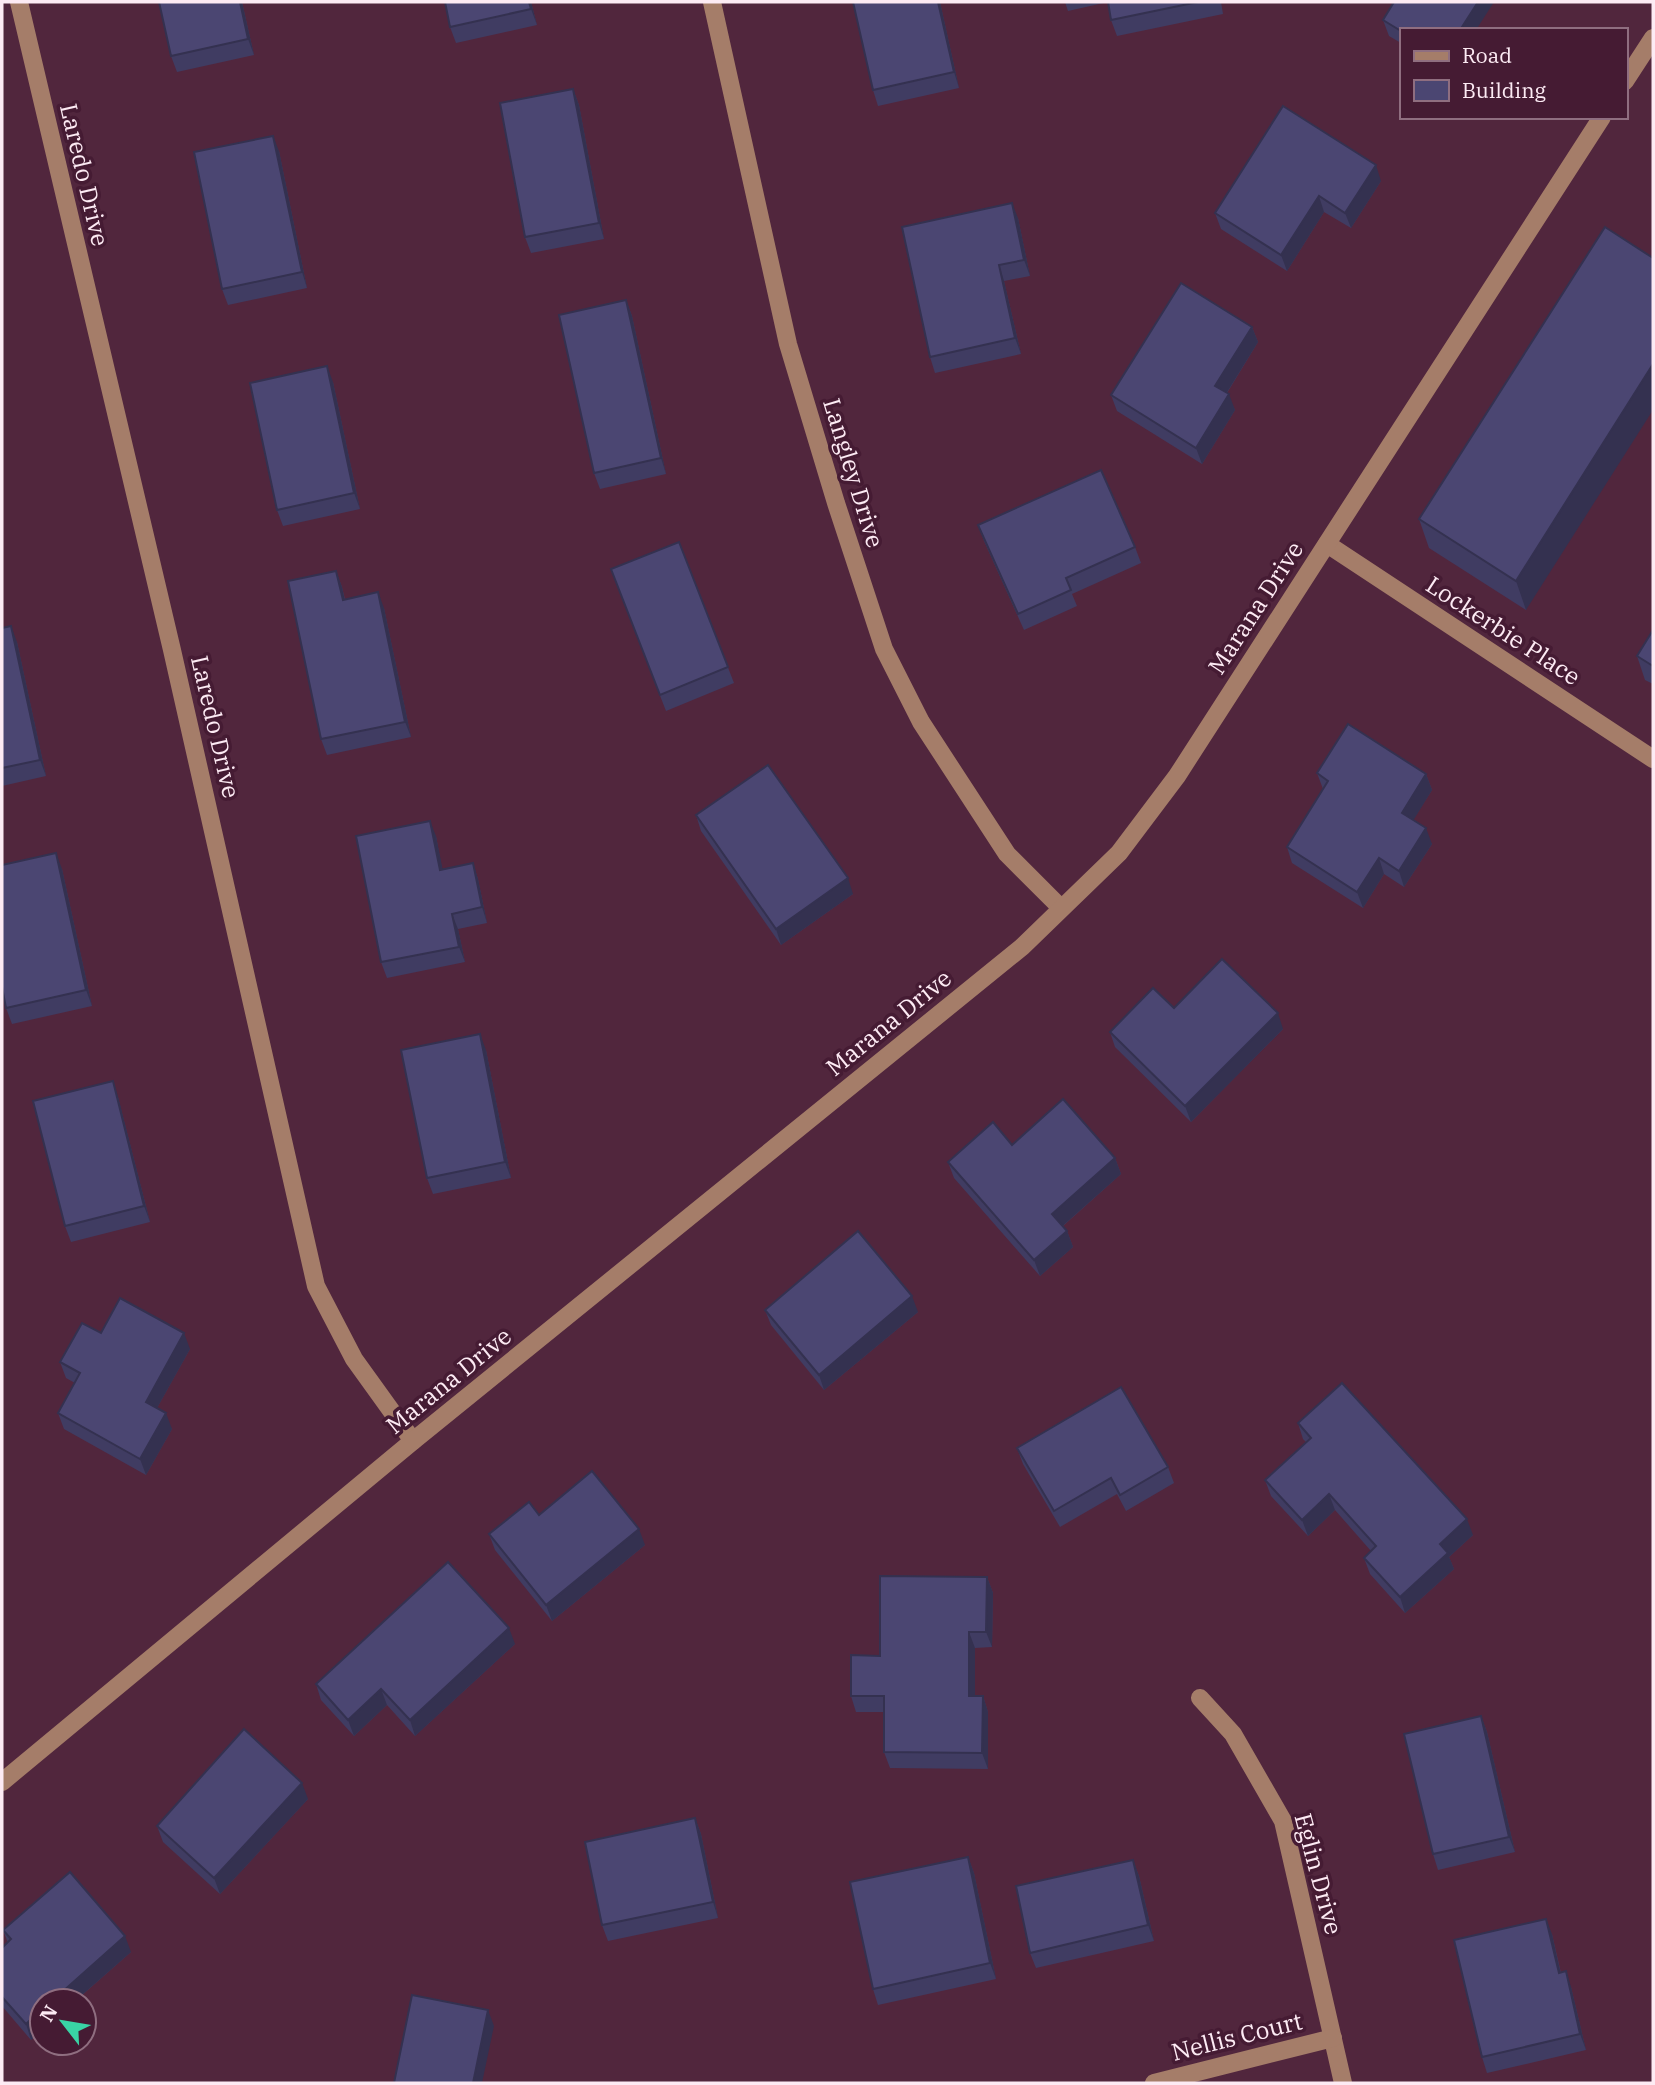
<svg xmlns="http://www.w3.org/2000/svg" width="1655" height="2085" font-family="'IBM Plex Serif',serif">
	<rect width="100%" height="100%" fill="#51263d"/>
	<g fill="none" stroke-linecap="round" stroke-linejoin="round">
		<g stroke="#a57d69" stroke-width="18">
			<path d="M19,2L172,650L316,1286L354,1359L413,1441"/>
			<path d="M712,2L788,344L836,503L884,649L921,722L1007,854L1061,908"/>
			<path d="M1625,81L1653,38"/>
			<path d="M1327,544L1653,759"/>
			<path d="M1200,1698L1233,1734L1283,1821L1343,2083"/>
			<path d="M2,1782L413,1441L1022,947L1119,853L1177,776L1602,117"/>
			<path d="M1154,2083L1333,2038"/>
		</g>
	</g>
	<g fill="#403c62">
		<path d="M159,2H242L254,55L177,72L171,56Z"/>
		<path d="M445,2H531L537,25L456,43L450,27Z"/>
		<path d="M940,2L959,88L878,106L873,90Z"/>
		<path d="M1065,2H1221L1223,14L1117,36L1111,20L1108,2L1068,11Z"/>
		<path d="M1383,20L1401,30V43L1389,36Z"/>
		<path d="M573,89L579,105L604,239L531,253L525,237Z"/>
		<path d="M279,151L307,288L228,305L222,289Z"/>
		<path d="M1381,181L1351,228L1324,212L1287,271L1221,229L1215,213Z"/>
		<path d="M1018,218L1030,276L1004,281L1021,354L935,373L930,357Z"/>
		<path d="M1653,258L1526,610L1429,548L1419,519Z"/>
		<path d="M626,300L632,316L666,474L600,489L594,473Z"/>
		<path d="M1252,327L1258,342L1227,393L1235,410L1202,464L1117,411L1111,395Z"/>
		<path d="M333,382L360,509L283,526L277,510Z"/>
		<path d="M978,525L1135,547L1141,563L1072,594L1077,606L1024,630L984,541Z"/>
		<path d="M679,542L734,683L666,711L617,585Z"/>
		<path d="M336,571L342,587L345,599L384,608L411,737L327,755L321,739Z"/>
		<path d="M2,628L17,642L46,776L2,786Z"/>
		<path d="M1653,630V684L1645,680L1637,656Z"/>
		<path d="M1317,773L1426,774L1432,790L1413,820L1432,844L1404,887L1384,874L1363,908L1292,863L1287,847L1323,789Z"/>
		<path d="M696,815L853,894L781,945L701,831Z"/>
		<path d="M436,836L442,869L473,863L478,879L487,923L458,929L465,962L387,978L381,962Z"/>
		<path d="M62,869L92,1006L12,1024L6,1008Z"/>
		<path d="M1174,1008L1283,1029L1191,1122L1115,1047L1110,1032Z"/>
		<path d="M486,1050L511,1178L433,1194L427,1178Z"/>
		<path d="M118,1097L150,1222L71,1242L65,1226Z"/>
		<path d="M1012,1145L1115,1158L1121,1174L1063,1226L1067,1231L1073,1247L1040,1276L954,1178L948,1162Z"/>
		<path d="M765,1310L918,1312L824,1390L771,1325Z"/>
		<path d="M101,1333L190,1349L157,1408L172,1429L146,1475L64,1429L58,1413L75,1383L66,1378L60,1362Z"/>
		<path d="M1298,1423L1473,1535L1449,1557L1454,1569L1405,1613L1370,1574L1364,1558L1371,1551L1335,1510L1308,1536L1271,1496L1265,1480L1307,1443L1303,1439Z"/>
		<path d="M1017,1448L1168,1467L1174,1483L1126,1511L1117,1494L1060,1527L1023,1464Z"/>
		<path d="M539,1515L645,1545L552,1621L495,1550L489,1534Z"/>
		<path d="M987,1577L993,1593L992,1647L975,1648V1696H983L988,1712V1769L890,1768L884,1752V1712H856L851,1696L880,1656Z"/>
		<path d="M515,1644L415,1736L387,1705L354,1736L321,1700L316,1684Z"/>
		<path d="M1481,1716L1487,1732L1515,1852L1438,1870L1433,1854Z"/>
		<path d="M308,1799L220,1894L163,1842L157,1826Z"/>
		<path d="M695,1818L701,1834L718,1918L608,1941L602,1925Z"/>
		<path d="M968,1857L974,1873L996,1979L878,2005L873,1989Z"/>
		<path d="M1133,1860L1139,1876L1154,1941L1036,1968L1030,1953Z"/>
		<path d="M3,1930L131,1952L31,2040L2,2006V1948L8,1943Z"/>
		<path d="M1552,1934L1561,1973L1571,1987L1586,2050L1487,2073L1482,2057Z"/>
	</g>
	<g fill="#343150">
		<path d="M240,2H242L254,55L248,39Z"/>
		<path d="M529,2H531L537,25L531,9Z"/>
		<path d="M938,2H940L959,88L954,72Z"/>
		<path d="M1478,2H1494L1476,30H1460Z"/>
		<path d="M573,89L579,105L604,239L599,223Z"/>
		<path d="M273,136L279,151L307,288L302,272Z"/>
		<path d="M1376,165L1381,181L1351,228L1345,213Z"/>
		<path d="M1319,196L1324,212L1287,271L1281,255Z"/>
		<path d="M1012,203L1018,218L1030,276L1024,260Z"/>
		<path d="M999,265L1004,281L1021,354L1015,338Z"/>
		<path d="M626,300L632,316L666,474L661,458Z"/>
		<path d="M1252,327L1258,342L1221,402L1215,386Z"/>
		<path d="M1653,364V410L1526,610L1516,581Z"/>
		<path d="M327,366L333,382L360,509L354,493Z"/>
		<path d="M1229,394L1235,410L1202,464L1196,448Z"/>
		<path d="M336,571L342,587L348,615L343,600Z"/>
		<path d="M378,592L384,608L411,737L405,722Z"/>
		<path d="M11,626L17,642L46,776L40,760Z"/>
		<path d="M1426,774L1432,790L1408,829L1402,813Z"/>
		<path d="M430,821L436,836L446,886L440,870Z"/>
		<path d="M1426,828L1432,844L1404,887L1399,871Z"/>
		<path d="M56,853L62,869L92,1006L86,990Z"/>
		<path d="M1379,858L1384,874L1363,908L1357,892Z"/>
		<path d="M473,863L478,879L487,923L482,907Z"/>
		<path d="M848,878L853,894L781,945L776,929Z"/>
		<path d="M452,914L458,929L465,962L459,947Z"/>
		<path d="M1278,1013L1283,1029L1191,1122L1185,1106Z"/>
		<path d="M480,1034L486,1050L511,1178L505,1162Z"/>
		<path d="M113,1081L118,1097L150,1222L144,1206Z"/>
		<path d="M1115,1158L1121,1174L1058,1230L1052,1214Z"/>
		<path d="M1067,1231L1073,1247L1040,1276L1034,1260Z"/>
		<path d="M912,1296L918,1312L824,1390L819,1375Z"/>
		<path d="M184,1333L190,1349L152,1417L146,1402Z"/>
		<path d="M166,1413L172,1429L146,1475L140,1459Z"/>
		<path d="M1329,1494L1335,1510L1308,1536L1302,1520Z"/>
		<path d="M1467,1519L1473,1535L1449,1557L1454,1569L1405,1613L1400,1597L1440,1544Z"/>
		<path d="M639,1529L645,1545L552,1621L546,1605Z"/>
		<path d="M987,1577L993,1593L992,1647L986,1632Z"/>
		<path d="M509,1628L515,1644L415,1736L410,1720Z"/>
		<path d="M969,1632L975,1648V1712L969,1696Z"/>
		<path d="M381,1689L387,1705L354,1736L348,1720Z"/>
		<path d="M983,1696L988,1712V1769L982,1753Z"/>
		<path d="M1481,1716L1487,1732L1515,1852L1509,1837Z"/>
		<path d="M302,1783L308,1799L220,1894L214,1878Z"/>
		<path d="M695,1818L701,1834L718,1918L713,1902Z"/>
		<path d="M968,1857L974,1873L996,1979L990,1963Z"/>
		<path d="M1133,1860L1139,1876L1154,1941L1148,1925Z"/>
		<path d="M1546,1919L1552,1934L1564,1989L1559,1973Z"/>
		<path d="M125,1936L131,1952L75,2001H52Z"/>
		<path d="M1566,1971L1571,1987L1586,2050L1580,2034Z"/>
		<path d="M42,2009V2030L31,2040L26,2024Z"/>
		<path d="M488,2010L494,2026L482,2083H473Z"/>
	</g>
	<g fill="#4b4672" stroke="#343150" stroke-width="2">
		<path d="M159,2H240L248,39L171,56Z"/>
		<path d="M445,2H529L531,9L450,27Z"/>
		<path d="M853,2H938L954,72L873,90Z"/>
		<path d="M1108,2H1198L1111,20Z"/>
		<path d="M1394,2H1478L1460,30H1401V31L1383,20Z"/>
		<path d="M573,89L599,223L525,237L500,103Z"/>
		<path d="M1283,106L1376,165L1345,213L1319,196L1281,255L1215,213Z"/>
		<path d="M273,136L302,272L222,289L194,152Z"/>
		<path d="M1012,203L1024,260L999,265L1015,338L930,357L902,227Z"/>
		<path d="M1605,227L1653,258V364L1516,581L1419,519Z"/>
		<path d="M1181,283L1252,327L1215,386L1229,394L1196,448L1111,395Z"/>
		<path d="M626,300L661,458L594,473L559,315Z"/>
		<path d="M327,366L354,493L277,510L250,383Z"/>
		<path d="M1101,470L1135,547L1066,578L1071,590L1018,614L978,525Z"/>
		<path d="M679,542L728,667L660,695L611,569Z"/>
		<path d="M336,571L343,600L378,592L405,722L321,739L288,581Z"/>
		<path d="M11,626L40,760L2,768V628Z"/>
		<path d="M1653,630V666L1637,656Z"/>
		<path d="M1348,724L1426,774L1402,813L1426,828L1399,871L1379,858L1357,892L1287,847L1328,781L1317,773Z"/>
		<path d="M768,765L848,878L776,929L696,815Z"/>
		<path d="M430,821L440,870L473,863L482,907L452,914L459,947L381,962L356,836Z"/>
		<path d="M56,853L86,990L6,1008L2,987V865Z"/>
		<path d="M1222,959L1278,1013L1185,1106L1110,1032L1153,988L1174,1008Z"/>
		<path d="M480,1034L505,1162L427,1178L401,1050Z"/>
		<path d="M113,1081L144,1206L65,1226L33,1101Z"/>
		<path d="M1063,1099L1115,1158L1052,1214L1067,1231L1034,1260L948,1162L993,1122L1012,1145Z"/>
		<path d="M858,1231L912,1296L819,1375L765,1310Z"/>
		<path d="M120,1298L184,1333L146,1402L166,1413L140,1459L58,1413L80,1373L60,1362L82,1323L101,1333Z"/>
		<path d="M1342,1383L1467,1519L1440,1544L1448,1553L1400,1597L1364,1558L1376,1546L1329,1494L1302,1520L1265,1480L1311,1438L1298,1423Z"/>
		<path d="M1121,1387L1168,1467L1120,1495L1111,1478L1054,1511L1017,1448Z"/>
		<path d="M592,1471L639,1529L546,1605L489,1534L529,1502L539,1515Z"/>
		<path d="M448,1562L509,1628L410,1720L381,1689L348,1720L316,1684Z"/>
		<path d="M880,1576L987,1577L986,1632H969V1696H983L982,1753L884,1752V1696H851V1655L880,1656Z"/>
		<path d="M1481,1716L1509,1837L1433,1854L1404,1734Z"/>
		<path d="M244,1729L302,1783L214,1878L157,1826Z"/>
		<path d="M695,1818L713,1902L602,1925L585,1842Z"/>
		<path d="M968,1857L990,1963L873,1989L850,1882Z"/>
		<path d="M1133,1860L1148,1925L1030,1953L1016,1886Z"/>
		<path d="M70,1872L125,1936L52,2001H42V2009L26,2024L2,1997V1948L11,1939L3,1930Z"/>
		<path d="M1546,1919L1559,1973L1566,1971L1580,2034L1482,2057L1454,1940Z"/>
		<path d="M412,1995L488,2010L473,2083H394Z"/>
	</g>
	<g text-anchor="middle" stroke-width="7" stroke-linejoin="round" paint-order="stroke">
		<g font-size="24" fill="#fdebf4" stroke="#451b33">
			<text transform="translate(84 175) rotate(77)" y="8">Laredo Drive</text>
			<text transform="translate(853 473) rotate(73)" y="8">Langley Drive</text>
			<text transform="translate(1256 608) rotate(-57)" y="8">Marana Drive</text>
			<text transform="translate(1503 631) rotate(33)" y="8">Lockerbie Place</text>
			<text transform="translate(215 727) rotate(77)" y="8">Laredo Drive</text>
			<text transform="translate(889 1023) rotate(-39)" y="8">Marana Drive</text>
			<text transform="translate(449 1381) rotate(-39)" y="8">Marana Drive</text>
			<text transform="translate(1318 1874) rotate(75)" y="8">Eglin Drive</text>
			<text transform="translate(1237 2037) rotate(-14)" y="8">Nellis Court</text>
		</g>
	</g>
	<rect width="1655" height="2085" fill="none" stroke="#fdebf4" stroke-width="7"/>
	<rect x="1400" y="28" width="228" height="91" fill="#451b33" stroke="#8f6e80" stroke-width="2"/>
	<rect x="1414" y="51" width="35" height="10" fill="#a57d69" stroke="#8f6e80" stroke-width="2"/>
	<text x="1462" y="63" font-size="21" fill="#fdebf4">Road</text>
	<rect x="1414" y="80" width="35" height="21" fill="#4b4672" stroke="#8f6e80" stroke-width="2"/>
	<text x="1462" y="98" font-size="21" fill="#fdebf4">Building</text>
	<g transform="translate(63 2022) rotate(301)"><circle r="33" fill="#451b33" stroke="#8f6e80" stroke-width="2"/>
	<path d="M0-5L12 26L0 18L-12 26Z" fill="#39d4a5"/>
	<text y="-10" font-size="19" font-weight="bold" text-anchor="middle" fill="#fdebf4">N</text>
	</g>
</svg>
